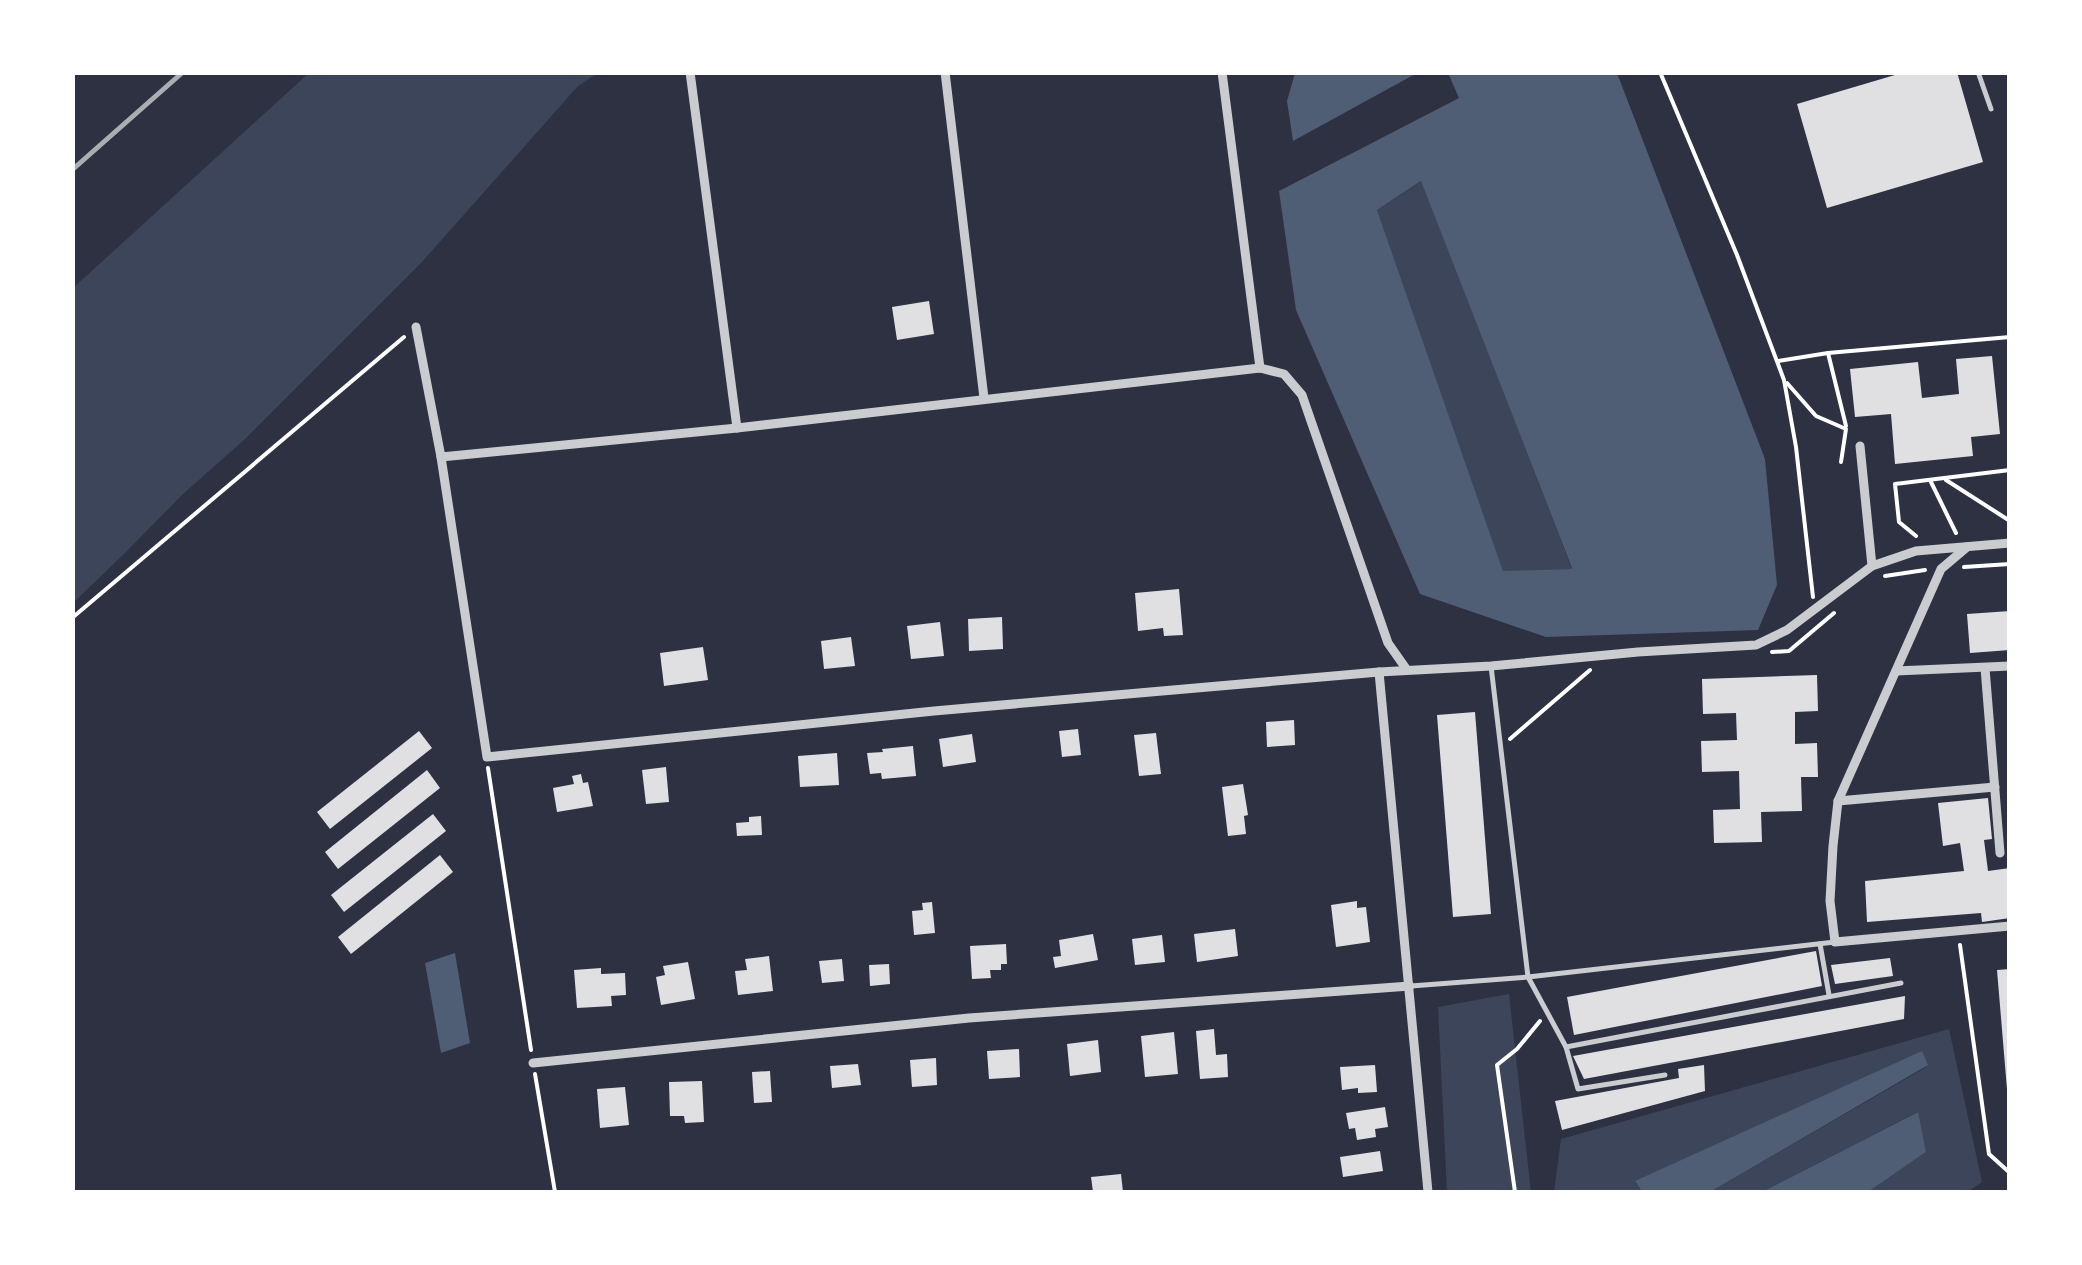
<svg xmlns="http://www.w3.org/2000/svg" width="2082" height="1265" font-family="'Noto Sans',sans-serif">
	<rect width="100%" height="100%" fill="#2d3142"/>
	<g fill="#3c4559">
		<path d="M310,72L598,73L578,86L422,262L244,440L183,494L125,553L73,603V288Z"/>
		<path d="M1422,181L1572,569L1503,572L1377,210Z"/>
		<path d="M1509,994L1531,1192H1447L1438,1007Z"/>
		<path d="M1949,1029L1982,1182L1968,1192H1868L1926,1152L1917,1112L1762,1192H1710L1928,1066L1635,1182L1642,1192H1554L1561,1139Z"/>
	</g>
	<g fill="#4f5d75" fill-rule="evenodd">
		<path d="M1295,73V72L1417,73L1293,141L1287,101Z"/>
		<path d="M1448,73H1617L1765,459L1777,585L1758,630L1546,637L1420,594L1296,310L1279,191L1459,98ZM1421,181L1572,568L1571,569L1503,571L1377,210Z"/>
		<path d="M455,953L470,1043L441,1053L425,963Z"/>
		<path d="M1922,1051L1928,1065L1710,1192H1642L1635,1181Z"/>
		<path d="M1918,1112L1926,1152L1868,1192H1762Z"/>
	</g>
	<g fill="#e0e0e3">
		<path d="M1905,72H1957L1983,162L1827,208L1797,104Z"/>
		<path d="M929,301L934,334L897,340L892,307Z"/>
		<path d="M1992,356L2000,434L1971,437L1973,456L1895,464L1891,414L1855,417L1850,369L1918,362L1922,398L1959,394L1956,359Z"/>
		<path d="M1179,589L1183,635L1164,636L1163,628L1138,631L1135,593Z"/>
		<path d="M2010,611V650L1970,653L1967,614Z"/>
		<path d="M1002,617L1003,649L969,651L968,619Z"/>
		<path d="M940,622L944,656L911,659L907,626Z"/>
		<path d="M851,637L855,666L824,669L821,641Z"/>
		<path d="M703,647L708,680L664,686L660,653Z"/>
		<path d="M1817,675L1818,711L1795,712V744L1817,743L1818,777H1801L1802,811L1761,812L1762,842L1714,843L1713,810L1740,809L1739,771L1702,772L1701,741L1737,740L1736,713L1703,714L1702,679Z"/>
		<path d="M1475,712L1491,914L1453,917L1437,715Z"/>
		<path d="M1294,720L1295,745L1267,747L1266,722Z"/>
		<path d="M1078,729L1081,755L1062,757L1059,731Z"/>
		<path d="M419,731L432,748L330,829L317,812Z"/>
		<path d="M1156,733L1161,774L1139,776L1134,735Z"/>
		<path d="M972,734L976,762L943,767L939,739Z"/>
		<path d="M913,746L916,776L882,779L881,773L870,774L867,753L883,752L882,749Z"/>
		<path d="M837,753L839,785L800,787L798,756Z"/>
		<path d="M666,767L669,802L646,804L642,770Z"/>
		<path d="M427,770L440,788L338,869L325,852Z"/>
		<path d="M581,774L583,783L588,782L593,806L557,812L553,788L574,784L572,776Z"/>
		<path d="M1243,784L1248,815L1244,816L1246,834L1228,836L1222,787Z"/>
		<path d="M1988,798L1992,839L1984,840L1988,871L2010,868V918L1982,922L1981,913L1867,922L1865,881L1964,871L1960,843L1943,846L1938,803Z"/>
		<path d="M433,814L446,831L344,912L331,895Z"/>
		<path d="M761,816L762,835L737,836L736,823L749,822V817Z"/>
		<path d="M440,855L453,872L351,954L338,937Z"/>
		<path d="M1357,901V908L1366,907L1370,942L1336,947L1331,905Z"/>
		<path d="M932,902L935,933L914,935L912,911L923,910L922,903Z"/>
		<path d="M1235,929L1238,956L1197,962L1194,934Z"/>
		<path d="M1093,934L1098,960L1055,968L1053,957L1061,956L1059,940Z"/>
		<path d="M1162,935L1165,962L1135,965L1132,939Z"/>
		<path d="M1006,944L1007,964H1001V970H990L991,978L972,979L970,946Z"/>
		<path d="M1816,951L1822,986L1574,1035L1567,997Z"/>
		<path d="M769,956L773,991L738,995L735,971L747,970L745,959Z"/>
		<path d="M1890,958L1893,976L1835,984L1831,965Z"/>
		<path d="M842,959L844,981L822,983L819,961Z"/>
		<path d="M688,962L695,999L661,1005L656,977L665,975L663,966Z"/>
		<path d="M889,964L890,984L870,986L869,965Z"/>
		<path d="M601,968V974L625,973L626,995L611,996L612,1006L577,1008L574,970Z"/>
		<path d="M2010,969V1089H2007L1997,970Z"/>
		<path d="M1905,996L1904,1019L1584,1079L1573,1056Z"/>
		<path d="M1214,1029L1216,1055L1227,1054L1228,1077L1200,1079L1196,1031Z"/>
		<path d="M1174,1032L1178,1074L1145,1077L1141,1036Z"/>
		<path d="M1098,1040L1101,1072L1070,1076L1067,1044Z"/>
		<path d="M1019,1049L1020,1077L989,1079L987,1051Z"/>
		<path d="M936,1058L937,1085L912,1087L910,1060Z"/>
		<path d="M858,1064L861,1085L832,1088L830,1066Z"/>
		<path d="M1375,1065L1377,1092L1358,1093V1088L1342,1090L1340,1067Z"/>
		<path d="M1704,1065L1705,1091L1562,1130L1555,1101L1679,1078L1678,1069Z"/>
		<path d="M770,1071L772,1102L754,1103L752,1072Z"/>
		<path d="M702,1081L704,1122L685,1123L684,1116H670L669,1082Z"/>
		<path d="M625,1087L629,1125L600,1128L597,1089Z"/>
		<path d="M1385,1107L1388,1127L1375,1129L1376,1137L1357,1140L1355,1128L1349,1129L1346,1113Z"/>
		<path d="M1380,1151L1383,1171L1343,1177L1340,1157Z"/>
		<path d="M1121,1174L1123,1192H1093L1091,1177Z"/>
	</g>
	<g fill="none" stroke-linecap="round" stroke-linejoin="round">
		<g stroke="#fff" stroke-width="4">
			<path d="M1660,72L1737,255L1784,380L1796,447L1813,597"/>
			<path d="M1828,353L1846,426"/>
			<path d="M1778,361L1828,353L2010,337"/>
			<path d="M1787,383L1816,416L1846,429L1841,462"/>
			<path d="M1930,480L1956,533"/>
			<path d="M1946,480L2010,521"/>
			<path d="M1916,536L1899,522L1895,484L2010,470"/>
			<path d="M1964,567L2010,564"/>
			<path d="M1885,576L1925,570"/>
			<path d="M72,618L404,337"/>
			<path d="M1772,652L1789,651L1834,613"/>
			<path d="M1510,739L1590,670"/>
			<path d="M488,768L531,1050"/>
			<path d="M1960,945L1989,1154L2010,1173"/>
			<path d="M535,1074L555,1192"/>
			<path d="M1515,1192L1497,1065L1517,1049L1540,1021"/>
		</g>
		<g stroke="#caccd0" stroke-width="5">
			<path d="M1978,72L1991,109"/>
			<path d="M1491,666L1528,977L1566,1047L1578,1089L1665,1075"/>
			<path d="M1820,944L1829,995"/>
			<path d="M1411,986L1528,977L1835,942"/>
			<path d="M1566,1047L1901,983"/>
		</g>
		<g stroke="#caccd0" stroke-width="9">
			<path d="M690,72L737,428"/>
			<path d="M945,72L984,398"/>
			<path d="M1222,72L1260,368"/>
			<path d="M416,327L441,457L487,757L934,711L1379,672L1491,666L1638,652L1756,645L1787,630L1872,566L1916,551L2010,543"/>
			<path d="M1860,446L1872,566"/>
			<path d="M441,457L737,428L1260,368L1284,374L1302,395L1388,643L1407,670"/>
			<path d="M1967,547L1941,569L1838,801L1833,846L1830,901L1835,942L2010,926"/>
			<path d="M1985,668L2000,853"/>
			<path d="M1896,671L2010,666"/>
			<path d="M1379,672L1428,1192"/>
			<path d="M1838,801L1995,787"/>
			<path d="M533,1063L969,1018L1410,986"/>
		</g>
		<path stroke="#abadb3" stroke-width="5" d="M72,170L183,72"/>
	</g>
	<rect width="2082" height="1265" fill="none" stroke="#ffffff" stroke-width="150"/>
</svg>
